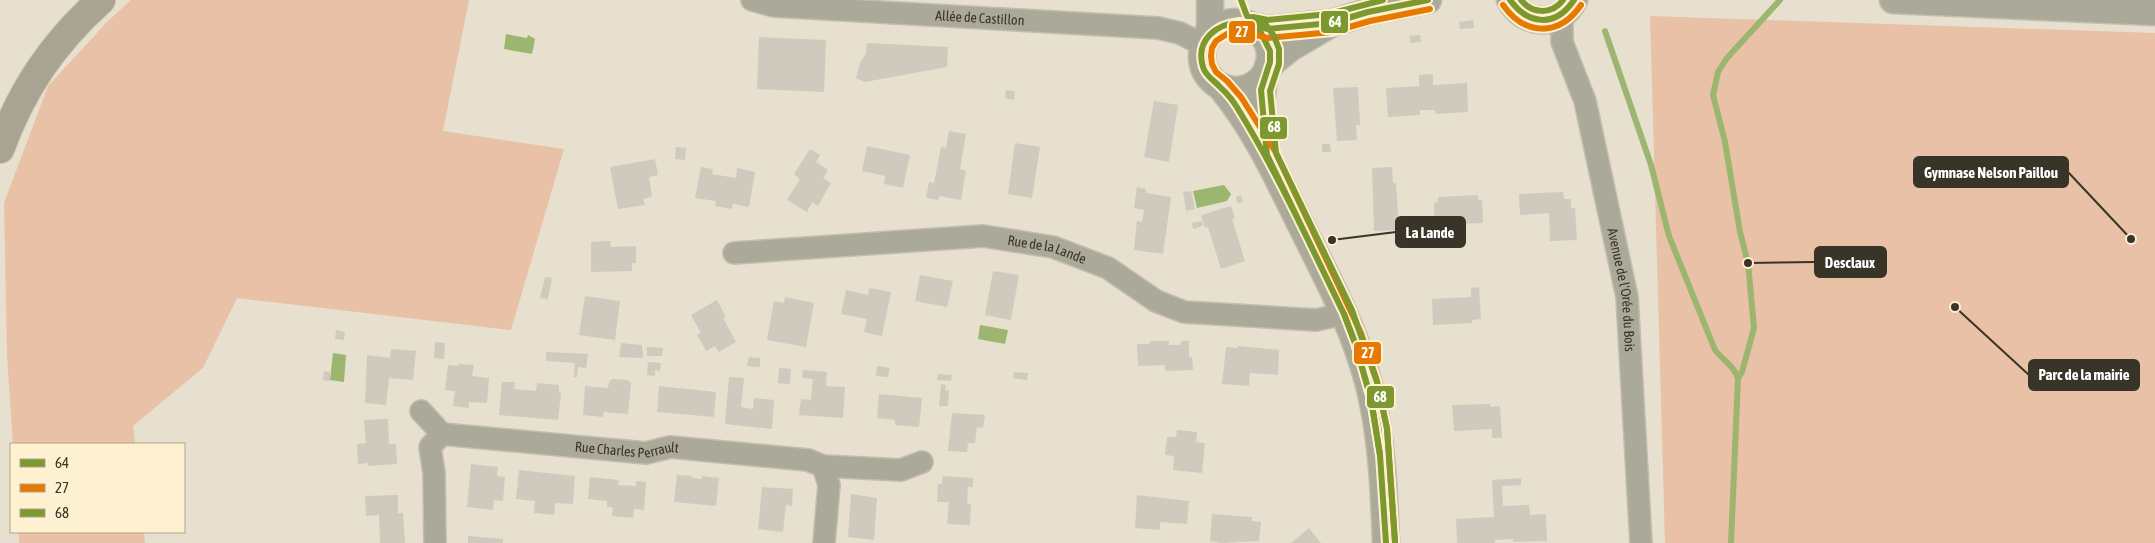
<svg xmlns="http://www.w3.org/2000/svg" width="2155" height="543" font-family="'Asap Condensed',sans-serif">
	<rect width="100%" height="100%" fill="#e7e0cf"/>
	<g fill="#e9c1a7">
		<path d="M131,0H469L443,131L564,149L511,330L237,298L203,368L133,426L135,444H13L7,355L4,203L48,86L107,22Z"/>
		<path d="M1650,16L2155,33V543H1665Z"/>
		<path d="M19,532H144L145,543H19Z"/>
	</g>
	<g fill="#9cb56f">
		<path d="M506,34L527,38L528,35L535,39L532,54L504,49Z"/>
		<path d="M1224,185L1231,194L1227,201L1197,208L1193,191Z"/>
		<path d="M980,325L1008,330L1005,344L978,339Z"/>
		<path d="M333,353L346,355L344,382L330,380Z"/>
	</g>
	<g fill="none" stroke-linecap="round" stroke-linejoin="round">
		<g stroke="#9cb56f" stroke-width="6">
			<path d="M1605,31L1651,165L1669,236L1715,350C1723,360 1734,366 1738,378"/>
			<path d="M1731,543L1738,378L1742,372L1754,328L1748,263L1740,232L1725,142L1713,95L1718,72L1727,58L1780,0"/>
		</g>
	</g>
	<g fill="#d0c9bd">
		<path d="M1473,20L1474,28L1460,29L1459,22Z"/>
		<path d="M1420,35L1421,42L1410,43V36Z"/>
		<path d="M759,37L826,40L824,92L757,89Z"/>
		<path d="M867,43L948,47L947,67L865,82L856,78L860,63L866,53Z"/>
		<path d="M1433,74V85L1467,83L1468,112L1436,114L1435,110H1420V115L1388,117L1386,88L1419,86V75Z"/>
		<path d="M1358,87L1360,125H1356L1357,140L1337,141L1333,88Z"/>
		<path d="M1006,90L1015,91L1014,100L1005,98Z"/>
		<path d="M1154,101L1178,105L1169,162L1144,157Z"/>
		<path d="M949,131L966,134L960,169L966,171L961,200L939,196V200L926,198L929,182L934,183L941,147L946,148Z"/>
		<path d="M1015,143L1040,147L1032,198L1008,194Z"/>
		<path d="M1322,144H1330L1331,152H1322Z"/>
		<path d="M867,146L910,155L903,188L884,184L885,176L862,171Z"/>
		<path d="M676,147L686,148L685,160L675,159Z"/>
		<path d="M810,149L820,155L816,162L828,170L823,178L831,183L818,206L812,202L807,212L787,200L800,179L794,174Z"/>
		<path d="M655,159L658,175L649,177L652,197L643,199L645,205L618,209L610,167Z"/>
		<path d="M701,167L713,169L712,174L736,178L737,168L755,172L749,207L733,204L732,209L715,206L716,201L695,198Z"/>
		<path d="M1392,167L1393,183H1396L1399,230L1374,231L1372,168Z"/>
		<path d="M1137,187L1146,189V193L1171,197L1163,254L1134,250L1137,221L1142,222L1144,210L1134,208Z"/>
		<path d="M1191,191L1195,209L1186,211L1183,192Z"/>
		<path d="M1563,192L1564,199H1571V208H1575L1577,240L1550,241L1549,213L1520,215L1519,194Z"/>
		<path d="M1241,195L1243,202L1237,203L1236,197Z"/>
		<path d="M1478,195V200H1482L1483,223L1435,225L1434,203L1438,202V197Z"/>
		<path d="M1231,206L1235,218L1232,219L1245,261L1221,269L1208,227L1205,228L1201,215Z"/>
		<path d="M1202,221L1203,226L1193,229L1192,223Z"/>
		<path d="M610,241L611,247L636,246V263H632V271L591,272V242Z"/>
		<path d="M993,271L1019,275L1011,320L985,315Z"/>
		<path d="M920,275L953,281L947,307L915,301Z"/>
		<path d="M545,277L552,278L548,299L540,298Z"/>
		<path d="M1479,287L1481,319L1472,320V323L1433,325L1432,299L1471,297V288Z"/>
		<path d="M869,288L891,292L882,336L864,332L867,319L841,314L846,290L868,295Z"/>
		<path d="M585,296L620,301L615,340L579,335Z"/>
		<path d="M785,297L814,303L806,347L767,340L774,301L784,303Z"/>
		<path d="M717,300L726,317L723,318L736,342L719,352L715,346L706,351L697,335L701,333L691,315Z"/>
		<path d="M336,330L345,332L344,340L335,339Z"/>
		<path d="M1150,341H1169V345H1181V341H1189V357H1192L1193,370L1165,371V365L1138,366L1137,344H1150Z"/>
		<path d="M435,342L445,343L444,359L434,358Z"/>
		<path d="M621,343L642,345L643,358L619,357Z"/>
		<path d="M1238,346L1279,350L1278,375L1250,373L1249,386L1222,384L1226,347L1238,348Z"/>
		<path d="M647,347L663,348L662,356H647Z"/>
		<path d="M391,349L416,351L413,380L389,378L386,405L365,403L367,355L390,358Z"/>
		<path d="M546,352L588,354L586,368L578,367L577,377H574L575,363L546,361Z"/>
		<path d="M749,357L760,358V367L747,366Z"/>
		<path d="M648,362L661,363L660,371L655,370V376L647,375Z"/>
		<path d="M458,364L474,365L472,376L489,378L487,403L469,402V408L453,406L455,391L445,390L448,365L458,366Z"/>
		<path d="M877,366L890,368L888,377L876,376Z"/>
		<path d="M779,368L791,369L790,384L778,383Z"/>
		<path d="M803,370L827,372L826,386L845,387L843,418L799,415L801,399L811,400L812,389L813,379L802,378Z"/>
		<path d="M324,371L330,372V381L323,380Z"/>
		<path d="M1014,372L1028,373L1027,380L1013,378Z"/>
		<path d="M938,374L952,375L951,381L937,380Z"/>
		<path d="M729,377L744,378L741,407L753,409L754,398L774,400L772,429L725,424Z"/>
		<path d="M612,379L628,380L631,383L628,414L604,412L603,417L583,415L585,386L608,388L609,382Z"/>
		<path d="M502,382H515L514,389L536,391L537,383L559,385V393H561L558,420L499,415Z"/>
		<path d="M941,384L946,385L945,390H949L948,406H939Z"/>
		<path d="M659,386L716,392L714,417L657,412Z"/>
		<path d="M879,394L922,398L919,427L895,425V420L877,418Z"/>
		<path d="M1490,404L1491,407L1500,406L1502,438H1492V429L1454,431L1452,405Z"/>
		<path d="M952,413L985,415L983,428L977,427L975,443H968L967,452L948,451Z"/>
		<path d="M388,419L389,444H396L397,464L368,466V463L358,464L357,444L366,443L364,420Z"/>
		<path d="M1177,430L1197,432L1196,442L1205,443L1202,473L1173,470L1174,456L1165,455L1167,437H1176Z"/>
		<path d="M471,464L498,467L497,476L505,477L503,501L494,500L493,510L467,507Z"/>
		<path d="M519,470L575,476L573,504L555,503L554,515L534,513L535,501L516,499Z"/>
		<path d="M677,475L692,476V478L702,479V476L719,478L716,506L674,502Z"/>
		<path d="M943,476L973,478V487H968L967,503L971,504L970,525L947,524L949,502H937L938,484H942Z"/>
		<path d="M590,477L619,480L618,485L636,486V481L646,482L644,510L634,509L633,518L612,516L613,507H607V501L588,499Z"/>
		<path d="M1521,478V485L1502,486L1503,506L1529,505L1530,515L1546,514L1547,541L1513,542V539L1495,540V543H1457L1456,519L1494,517L1492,480Z"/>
		<path d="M762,487L793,489L792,506L786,505L783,532L758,529Z"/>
		<path d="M851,494L877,498L874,540L848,537Z"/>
		<path d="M398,495V513H403L405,543H380L379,515L366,516L365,496Z"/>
		<path d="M1137,495L1189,501L1187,524L1160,522V530L1135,528Z"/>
		<path d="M1212,514L1252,517V521L1261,522L1259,541L1221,543L1210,541Z"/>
		<path d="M1309,528L1321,543H1291Z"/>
		<path d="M468,536L503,539V543H468Z"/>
	</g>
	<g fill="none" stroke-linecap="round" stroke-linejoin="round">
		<g stroke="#c3bdaf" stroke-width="24">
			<g id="minor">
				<path id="s1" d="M752,0L774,6L1158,28L1180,33L1203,45"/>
				<path id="s2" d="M1562,14V42L1585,101L1627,297L1641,543"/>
				<path id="s3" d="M734,253L983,236L1053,247L1108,268L1156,301L1184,312L1316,320L1344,314"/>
				<path d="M421,411L442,434"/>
				<path d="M823,466L829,485L824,543"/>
				<path id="s4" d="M435,543L434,473L430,447L442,434L646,453L670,447L808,460L823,466L901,470L922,462"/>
			</g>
		</g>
		<g stroke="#c3bdaf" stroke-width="29">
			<g id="tertiary">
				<path d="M1510,0C1524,26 1560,28 1574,0"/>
				<path d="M1893,0L2155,12"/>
				<circle cx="1236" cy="56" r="34"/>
				<path d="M1251,26L1268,29L1331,23L1368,12L1428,0"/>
				<path d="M1207,38L1210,27V0"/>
				<path d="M1268,66L1290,48L1329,25"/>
				<path d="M1264,76L1261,104L1266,149"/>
				<path d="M1221,87C1253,126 1275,172 1297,217C1324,272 1354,326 1369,385C1382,436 1384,490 1386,543"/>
			</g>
		</g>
		<g stroke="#c3bdaf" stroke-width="30">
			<path id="trunk" d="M0,149C22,89 53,43 101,0"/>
		</g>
		<use href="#minor" stroke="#aba999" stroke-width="21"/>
		<use href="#tertiary" stroke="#aba999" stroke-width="26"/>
		<use href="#trunk" stroke="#a8a392" stroke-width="28"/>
		<g stroke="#fef1d2" stroke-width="10">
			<g id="bus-1">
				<path d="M1510,0C1529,26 1556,27 1574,0"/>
				<path d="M1240,22L1268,29L1331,23L1368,12L1428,0"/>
				<path d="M1240,22L1260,31L1270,51V62L1261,90L1267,155L1344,314C1311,247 1280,178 1241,114C1236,105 1228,94 1220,87C1214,80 1206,77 1203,67C1195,40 1216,24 1240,22Z"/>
				<path d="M1344,314L1355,343L1371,399"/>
				<path d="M1344,314L1355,343L1371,399"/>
				<path d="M1371,399L1380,455"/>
				<path d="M1371,399L1380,455"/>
				<path d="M1380,455L1386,543"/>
			</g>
		</g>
		<g stroke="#fef1d2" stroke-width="10">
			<g id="bus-2">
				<path d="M1503,5C1525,36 1559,37 1581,5"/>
				<path d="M1395,542L1387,428L1377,381L1361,333L1275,151L1241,97L1227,81L1216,72L1212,64L1211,56L1212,48L1216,41L1230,32L1239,31L1268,38L1332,32L1370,21L1430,9"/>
			</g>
		</g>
		<g stroke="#fef1d2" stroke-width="10">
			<g id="bus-3">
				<path d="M1241,0L1247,16L1266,25L1274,36L1279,49V64L1270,91L1276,153L1352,310L1377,382L1387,429L1395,542"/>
				<path d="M1521,0C1532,14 1552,15 1563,0"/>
				<path d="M1253,17L1268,20L1329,14L1383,0"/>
			</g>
		</g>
		<use href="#bus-1" stroke="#7c982e" stroke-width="6"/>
		<use href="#bus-2" stroke="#e57902" stroke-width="6"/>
		<use href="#bus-3" stroke="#7c982e" stroke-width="6"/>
	</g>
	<g text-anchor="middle" stroke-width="5" stroke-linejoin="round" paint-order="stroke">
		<g font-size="14" fill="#393428" stroke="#fef1d2">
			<text dy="5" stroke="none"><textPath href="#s1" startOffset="229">Allée de Castillon</textPath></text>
			<text dy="5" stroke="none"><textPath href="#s3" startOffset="315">Rue de la Lande</textPath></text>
			<text dy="5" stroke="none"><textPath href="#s2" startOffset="284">Avenue de l'Orée du Bois</textPath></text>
			<text dy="5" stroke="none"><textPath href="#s4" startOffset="300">Rue Charles Perrault</textPath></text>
		</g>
	</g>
	<path fill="none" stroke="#393428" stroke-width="2" d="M2131 239L2068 172M1332 240L1396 232M1748 263L1815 262M1955 307L2029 375"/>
	<g fill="#393428" stroke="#fef1d2" stroke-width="2">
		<circle cx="2131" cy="239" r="5"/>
		<circle cx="1332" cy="240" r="5"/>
		<circle cx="1748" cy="263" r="5"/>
		<circle cx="1955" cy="307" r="5"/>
	</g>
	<g fill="#393428" stroke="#393428" stroke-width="2">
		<rect x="1914" y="157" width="154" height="30" rx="5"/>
		<rect x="1396" y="217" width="69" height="30" rx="5"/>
		<rect x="1815" y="247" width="71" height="30" rx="5"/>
		<rect x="2029" y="360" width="110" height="30" rx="5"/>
	</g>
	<g font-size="15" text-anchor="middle" font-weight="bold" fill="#fff">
		<text x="1991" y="178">Gymnase Nelson Paillou</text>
		<text x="1430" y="238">La Lande</text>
		<text x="1850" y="268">Desclaux</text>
		<text x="2084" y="380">Parc de la mairie</text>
	</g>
	<g stroke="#fef1d2" stroke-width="2">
		<rect x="1320" y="10" width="29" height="24" rx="5" fill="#7c982e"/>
		<rect x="1228" y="20" width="28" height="24" rx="5" fill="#e57902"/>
		<rect x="1259" y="116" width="29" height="24" rx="5" fill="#7c982e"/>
		<rect x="1353" y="341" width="29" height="24" rx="5" fill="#e57902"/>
		<rect x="1366" y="385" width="29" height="24" rx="5" fill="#7c982e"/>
	</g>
	<g font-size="14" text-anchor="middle" font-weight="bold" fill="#fff">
		<text x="1335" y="27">64</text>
		<text x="1242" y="37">27</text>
		<text x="1274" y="132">68</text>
		<text x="1368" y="358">27</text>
		<text x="1380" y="402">68</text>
	</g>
	<rect x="10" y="443" width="175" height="90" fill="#fef1d2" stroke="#afa58e"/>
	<rect x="20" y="459" width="25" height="8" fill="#7c982e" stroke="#afa58e"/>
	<text x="55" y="468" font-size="15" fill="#393428">64</text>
	<rect x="20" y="484" width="25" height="8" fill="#e57902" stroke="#afa58e"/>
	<text x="55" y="493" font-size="15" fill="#393428">27</text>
	<rect x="20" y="509" width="25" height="8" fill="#7c982e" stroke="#afa58e"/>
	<text x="55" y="518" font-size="15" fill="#393428">68</text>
</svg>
